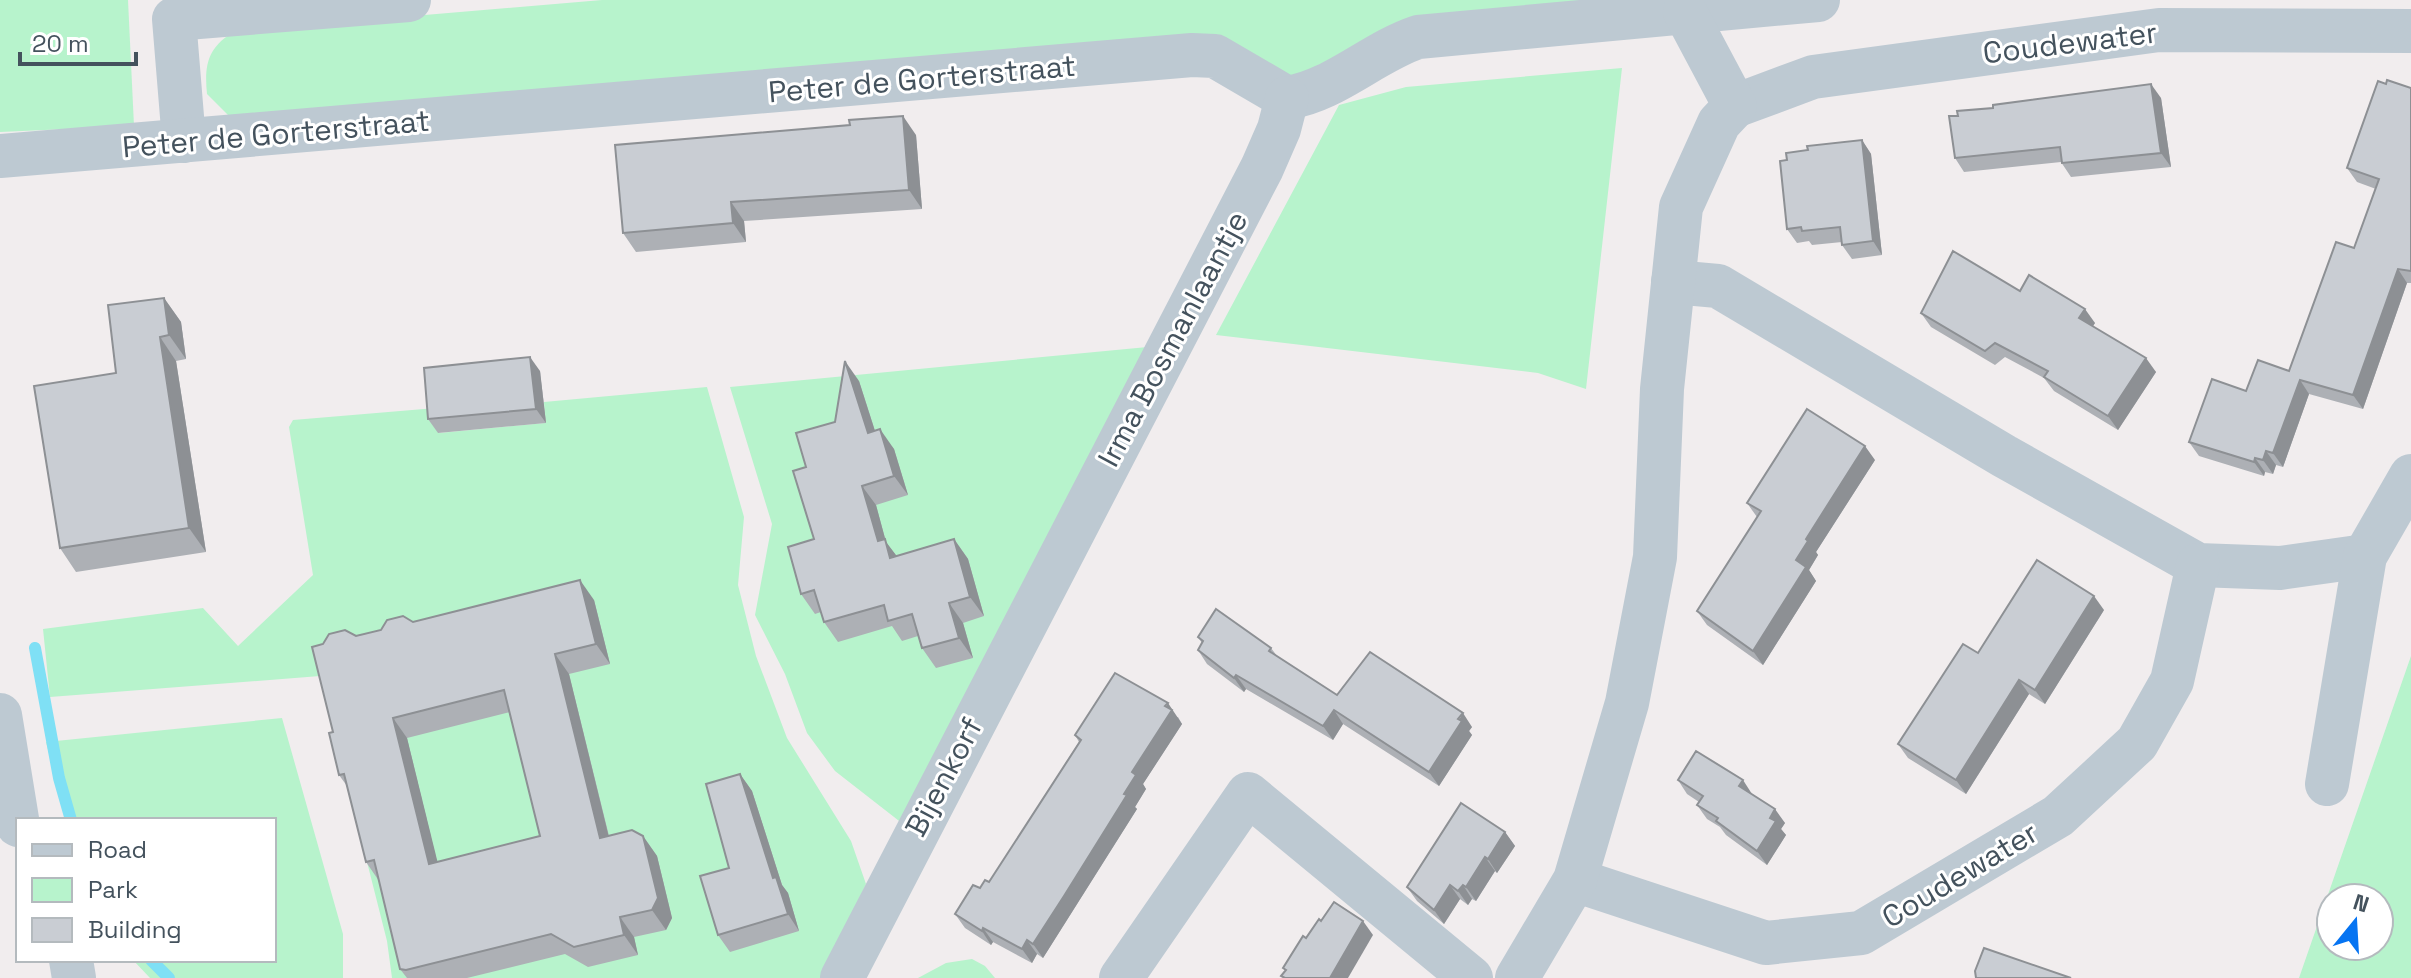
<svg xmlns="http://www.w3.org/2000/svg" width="2411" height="978" font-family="'Space Grotesk',sans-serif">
	<rect width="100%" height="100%" fill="#f1edee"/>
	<g fill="#b7f3cc" fill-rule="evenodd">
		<path d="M0,0H128L134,126L0,132Z"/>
		<path d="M602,0H1672L1297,80L1259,67L238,125L207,94C204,64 208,47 235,31Z"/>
		<path d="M1622,68L1586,389L1538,373L1216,335L1339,105L1406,87Z"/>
		<path d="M1158,346L903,824L835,771L807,733L785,674L755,615L772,524L730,387Z"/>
		<path d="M707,387L744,517L738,585L756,656L787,738L851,841L866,884L821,978H392L387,941L320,676L50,697L43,629L203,608L238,646L313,575L289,427L293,420L436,408L439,433L545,423L544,402Z"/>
		<path d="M2411,656V978H2299ZM2331,898H2379V946H2331Z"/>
		<path d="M282,718L343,934V978H150L133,960H274V820H66L46,742Z"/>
		<path d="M972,959L985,966L995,978H918L946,963Z"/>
	</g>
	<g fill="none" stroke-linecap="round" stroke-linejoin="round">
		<g stroke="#7fe0f5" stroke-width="12">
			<path d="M35,648L59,778L71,820"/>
			<path d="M151,960L169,978"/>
		</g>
		<g stroke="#bdc9d2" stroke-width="44">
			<path d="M1735,106L1813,77L2159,30L2411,31"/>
			<path d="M184,141L174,19L409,0"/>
			<path d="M0,156L1192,55L1215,56L1287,98C1334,91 1373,52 1418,37L1818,0"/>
			<path d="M1673,282L1718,286L2004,456L2198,565L2280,568L2365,556"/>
			<path d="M0,715L18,825"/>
			<path d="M2327,784L2365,556L2411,476"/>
			<path d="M1575,880L1766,943L1861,933L2058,816L2137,743L2172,681L2198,565"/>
			<path d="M71,960L74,978"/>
			<path d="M842,978L1262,168L1279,129L1287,98"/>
			<path d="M1121,978L1248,794L1471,978"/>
			<path d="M1517,978L1575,880L1627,703L1655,557L1662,389L1681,207L1719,123L1735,106L1685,12"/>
		</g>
	</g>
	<g fill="#adb0b5" fill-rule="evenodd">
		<path d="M2386,84L2411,88V283H2407L2363,409L2309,394L2283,467L2276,465L2273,474L2265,472L2264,476L2199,456L2189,442L2246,391L2289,371L2354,248L2376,189L2357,182L2347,168Z"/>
		<path d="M2161,98L2171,167L2071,177L2061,162L1964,172L1955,158Z"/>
		<path d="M850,125L916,135L922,209L744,221L746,242L636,252L623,233Z"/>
		<path d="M1862,140L1871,154L1882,255L1852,259L1842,245V242L1812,245L1809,241L1797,243L1787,229V160Z"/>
		<path d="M2020,291L2095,323L2093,326L2156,372L2118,430L2054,391L2044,378L2005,357L1995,365L1931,327L1921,313Z"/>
		<path d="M164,298L181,322L186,359L176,361L206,552L76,572L60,548Z"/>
		<path d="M540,371L546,423L438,433L428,419Z"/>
		<path d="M859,381L875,431L894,449L908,495L876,505L886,542L897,557L954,539L968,559L984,616L963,623L973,658L936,668L922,648L918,636L902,641L892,626L838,642L824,622L821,612L815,614L801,594L814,539L806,467L835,422Z"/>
		<path d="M1875,460L1816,552L1818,555L1809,570L1816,581L1763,665L1707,625L1697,611L1757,517L1747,503Z"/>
		<path d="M594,600L610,664L569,674L609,836H643L657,856L672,918L666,930L634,937L638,955L588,967L565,954L467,978H407L400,969L379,881L366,862L347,786L339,775L333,732L356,636ZM510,712L540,836L437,862L407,738Z"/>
		<path d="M2104,610L2045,704L2029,694L1966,794L1908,758L1898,744L1978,653Z"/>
		<path d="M1198,637L1271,648L1277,656L1337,695L1472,727L1469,731L1472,735L1439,786L1343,724L1333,740L1246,689L1244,692L1207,664L1198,650L1202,643Z"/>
		<path d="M1178,717L1182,724L1143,784L1146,789L1135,807L1137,809L1043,958L1037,954L1032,963L993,942L991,945L965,928L955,914L980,888L989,882L1079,742L1075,735Z"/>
		<path d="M740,774L752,791L782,885L788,893L799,931L730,952L718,935L729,868Z"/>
		<path d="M1678,780L1752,795L1785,823L1781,829L1786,835L1767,865L1726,835L1720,827L1707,819L1697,805L1699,802L1687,794Z"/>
		<path d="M1505,832L1515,846L1497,873L1495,871L1476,901L1472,899L1468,905L1460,899L1444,924L1417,901L1407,887Z"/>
	</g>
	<g fill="#8d9094">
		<path d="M2151,84L2161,98L2171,167L2161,153Z"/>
		<path d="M903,116L916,135L922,209L909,190Z"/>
		<path d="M1862,140L1871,154L1882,255L1873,241Z"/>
		<path d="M731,202L744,221L746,242L733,223Z"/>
		<path d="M2398,269L2407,283L2363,409L2353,395Z"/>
		<path d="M164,298L181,322L186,359L169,335Z"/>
		<path d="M2085,309L2095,323L2089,332L2079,318Z"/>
		<path d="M160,337L176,361L206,552L189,528Z"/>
		<path d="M530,357L540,371L546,423L536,409Z"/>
		<path d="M2146,358L2156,372L2118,430L2108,416Z"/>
		<path d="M845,361L859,381L882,453L868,433Z"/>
		<path d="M2300,380L2309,394L2283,467L2273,453Z"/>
		<path d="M880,429L894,449L908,495L894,476Z"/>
		<path d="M1865,446L1875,460L1816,552L1818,555L1809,570L1816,581L1763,665L1753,651L1806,539Z"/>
		<path d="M2266,451L2276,465L2273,474L2263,460Z"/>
		<path d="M2255,458L2265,472L2264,476L2254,462Z"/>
		<path d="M862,486L876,505L886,542L899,559L904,578L878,541Z"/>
		<path d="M954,539L968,559L984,616L970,597Z"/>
		<path d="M580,580L594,600L610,664L596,644Z"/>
		<path d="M2094,596L2104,610L2045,704L2035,690Z"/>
		<path d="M949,603L963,623L973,658L959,638Z"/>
		<path d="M555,654L569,674L614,858L600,838Z"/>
		<path d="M1236,675L1246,689L1244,692L1234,678Z"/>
		<path d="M2019,680L2029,694L1966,794L1956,780Z"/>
		<path d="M1168,703L1182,724L1143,784L1146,789L1135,807L1137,809L1043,958L1033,944L1124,794L1132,772Z"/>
		<path d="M1334,710L1343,724L1333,740L1323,726Z"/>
		<path d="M1463,713L1472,727L1469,731L1472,735L1439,786L1429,772Z"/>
		<path d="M393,718L407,738L443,884L429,864Z"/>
		<path d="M740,774L752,791L782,885L788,893L799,931L788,914L773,878Z"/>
		<path d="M1743,780L1752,794L1739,786Z"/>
		<path d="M1775,809L1785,823L1781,829L1786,835L1767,865L1757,851L1770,818Z"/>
		<path d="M1505,832L1515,846L1497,873L1488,859Z"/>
		<path d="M643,836L657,856L672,918L666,930L652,910Z"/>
		<path d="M1485,857L1495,871L1476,901L1466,887Z"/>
		<path d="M1450,885L1460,899L1444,924L1434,910Z"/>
		<path d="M1463,885L1472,899L1468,905L1458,891Z"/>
		<path d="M620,917L634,937L638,955L624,935Z"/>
		<path d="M1363,921L1373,935L1348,978H1330Z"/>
		<path d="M983,928L993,942L991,945L982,931Z"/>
		<path d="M1027,940L1037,954L1032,963L1022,949Z"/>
	</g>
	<g fill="#c9cdd3" stroke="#8d9094" stroke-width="2" fill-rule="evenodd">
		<path d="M2387,80L2411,88V271L2398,269L2353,395L2300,380L2273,453L2266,451L2263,460L2255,458L2254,462L2189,442L2212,379L2246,391L2258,360L2289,371L2336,242L2354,248L2379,179L2347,168L2378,81L2386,84Z"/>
		<path d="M2151,84L2161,153L2062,163L2060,147L1955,158L1949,116H1958L1957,111L1993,108V105Z"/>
		<path d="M903,116L909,190L731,202L733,223L623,233L615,145L850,125L849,120Z"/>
		<path d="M1862,140L1873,241L1842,245L1840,227L1802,231L1801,227L1787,229L1780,161L1787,160L1786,153L1808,150L1807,146Z"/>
		<path d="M1953,251L2020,291L2029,275L2085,309L2079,318L2146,358L2108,416L2044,377L2048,371L1995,343L1985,351L1921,313Z"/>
		<path d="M164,298L169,335L160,337L189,528L60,548L34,386L116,373L108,305Z"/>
		<path d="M530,357L536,409L428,419L424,368Z"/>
		<path d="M845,361L868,433L880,429L894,476L862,486L878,541L885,539L890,558L954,539L970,597L949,603L959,638L922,648L912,614L888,621L884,605L824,622L814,590L801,594L788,547L814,539L793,471L806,467L796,433L835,422Z"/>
		<path d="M1807,409L1865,446L1806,539L1808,541L1796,560L1806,567L1753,651L1697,611L1761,511L1747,503Z"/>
		<path d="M2037,560L2094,596L2035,690L2019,680L1956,780L1898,744L1963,644L1978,653Z"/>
		<path d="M580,580L596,644L555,654L600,838L632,830L643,836L658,898L652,910L620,917L624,935L574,947L551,934L406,970L400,969L374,860L366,862L344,774L339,775L329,733L333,732L312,647L323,644L329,634L345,630L356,636L381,630L387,620L403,616L413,622ZM504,690L540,836L429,864L393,718Z"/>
		<path d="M1216,609L1271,648L1269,651L1337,695L1370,652L1463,713L1458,719L1462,721L1429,772L1334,710L1323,726L1236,675L1234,678L1198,650L1203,641L1198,637Z"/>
		<path d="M1115,673L1168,703L1165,706L1172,710L1132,772L1136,775L1124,794L1127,795L1064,896L1033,944L1027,940L1022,949L983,928L982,931L955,914L973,885L980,888L985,880L989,882L1081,740L1075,735Z"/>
		<path d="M1696,751L1743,780L1739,786L1775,809L1770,818L1776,821L1757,851L1716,821L1718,818L1697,805L1703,796L1678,780Z"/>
		<path d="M740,774L773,878L776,877L788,914L718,935L700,876L729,868L706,784Z"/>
		<path d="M1461,803L1505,832L1488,859L1485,857L1466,887L1463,885L1458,891L1450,885L1434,910L1407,887Z"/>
		<path d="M1334,902L1363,921L1330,978H1285L1281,976L1286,970L1283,968L1303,936L1306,938L1319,919L1321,921Z"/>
		<path d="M1984,948L2071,978H1976L1975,971Z"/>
	</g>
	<g text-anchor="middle" stroke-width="6" stroke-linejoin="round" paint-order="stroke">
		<g font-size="30" fill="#44525d" stroke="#fff">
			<text transform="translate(2070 43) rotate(-7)" y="10">Coudewater</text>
			<text transform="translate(922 79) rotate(-5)" y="10">Peter de Gorterstraat</text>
			<text transform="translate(276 134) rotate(-5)" y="10">Peter de Gorterstraat</text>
			<text transform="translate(1173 339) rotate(-62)" y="10">Irma Bosmanlaantje</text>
			<text transform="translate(944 777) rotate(-62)" y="10">Bijenkorf</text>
			<text transform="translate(1960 875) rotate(-31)" y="10">Coudewater</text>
		</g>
	</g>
	<rect x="16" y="818" width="260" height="144" fill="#ffffff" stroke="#b4babe" stroke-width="2"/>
	<rect x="32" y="844" width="40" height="12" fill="#bdc9d2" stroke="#b4babe" stroke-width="2"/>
	<text x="88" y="858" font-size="24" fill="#44525d">Road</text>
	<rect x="32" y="878" width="40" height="24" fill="#b7f3cc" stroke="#b4babe" stroke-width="2"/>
	<text x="88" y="898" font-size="24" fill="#44525d">Park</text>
	<rect x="32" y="918" width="40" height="24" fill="#c9cdd3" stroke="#b4babe" stroke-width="2"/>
	<text x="88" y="938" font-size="24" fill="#44525d">Building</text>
	<g transform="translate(2355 922) rotate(18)"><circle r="38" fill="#ffffff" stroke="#b4babe" stroke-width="2"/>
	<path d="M0-6L14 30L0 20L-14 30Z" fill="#0674f2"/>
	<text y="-12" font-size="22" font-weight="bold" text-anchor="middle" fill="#44525d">N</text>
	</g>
	<path d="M20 52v12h116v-12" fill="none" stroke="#44525d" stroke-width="4"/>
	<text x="32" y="52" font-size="24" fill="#44525d" stroke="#ffffff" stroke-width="6" paint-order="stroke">20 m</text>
</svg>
